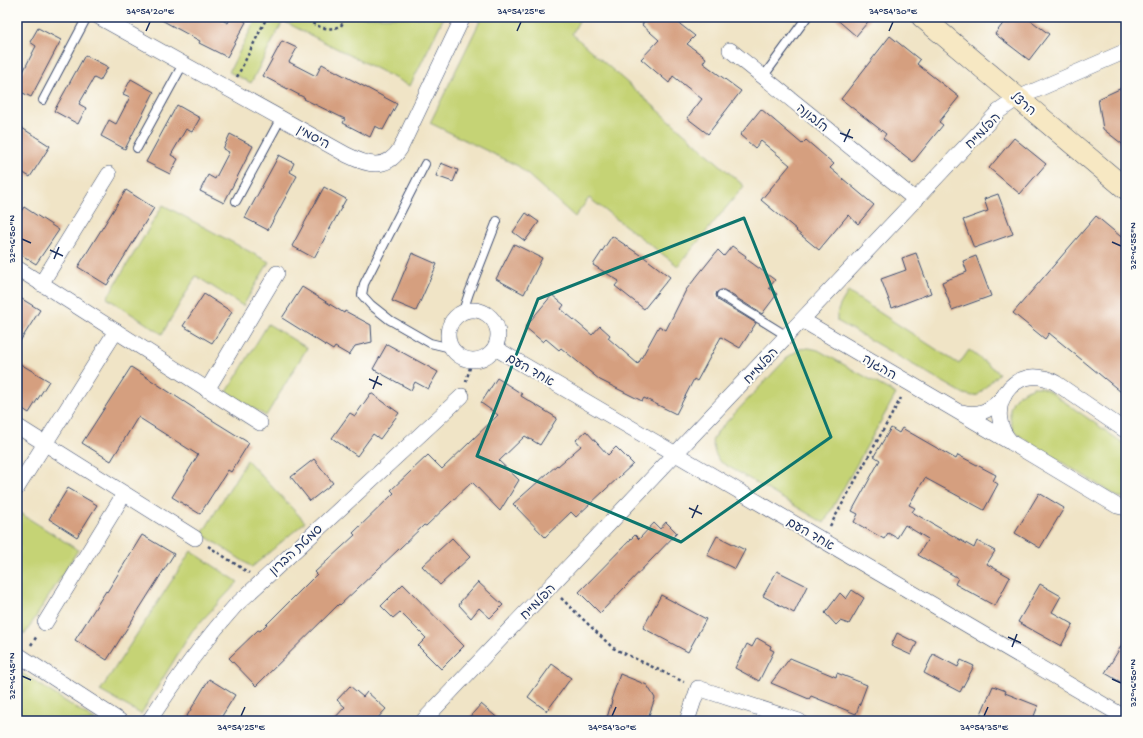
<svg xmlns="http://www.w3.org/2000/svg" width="1143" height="738" font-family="'Gochi Hand','Playpen Sans Hebrew',sans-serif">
	<rect width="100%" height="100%" fill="#fdfcf7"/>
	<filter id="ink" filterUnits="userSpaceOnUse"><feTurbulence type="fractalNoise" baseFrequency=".025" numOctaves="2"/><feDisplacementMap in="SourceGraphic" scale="8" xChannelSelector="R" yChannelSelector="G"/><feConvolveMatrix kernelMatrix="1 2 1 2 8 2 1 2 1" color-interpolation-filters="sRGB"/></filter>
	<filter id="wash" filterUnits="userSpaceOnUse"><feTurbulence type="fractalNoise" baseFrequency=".012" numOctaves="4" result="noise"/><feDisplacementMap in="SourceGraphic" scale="16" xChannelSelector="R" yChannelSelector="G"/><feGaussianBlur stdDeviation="0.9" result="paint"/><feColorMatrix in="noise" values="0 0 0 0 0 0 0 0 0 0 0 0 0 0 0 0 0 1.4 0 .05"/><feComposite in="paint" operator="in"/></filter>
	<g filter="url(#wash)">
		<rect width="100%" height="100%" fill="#f0e4c6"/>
		<g fill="#c5d374" stroke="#708169">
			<path d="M257,17H444L410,86L283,21L251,83L229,72Z"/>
			<path d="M482,17H581L572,34L744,186L678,266L589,198L575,217L518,166L430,123Z"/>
			<path d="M163,205L269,262L243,306L196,276L162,334L107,298Z"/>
			<path d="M848,292L959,364L969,350L999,373L978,395L973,396L964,394L837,321C836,309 842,302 848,292Z"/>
			<path d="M268,324L307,348L266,416L227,392Z"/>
			<path d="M809,348L818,350L896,394L824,523L719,461L715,453L712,441L719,430L789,356L800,349Z"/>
			<path d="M1033,387H1040L1049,391L1126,445V498L1118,497L1021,437L1013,430L1010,417V409L1013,401L1018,395L1025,391Z"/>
			<path d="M247,460L305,522L252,567L202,534Z"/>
			<path d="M20,513L78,550L25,634L17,629V517Z"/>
			<path d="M191,551L238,582L192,631L141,714L100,691Z"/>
			<path d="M17,670L96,721H17Z"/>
		</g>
		<g id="blocks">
			<g fill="#d59f7f">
				<path d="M156,17H216L228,23L231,17H238L246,22L227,57L199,43L200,41Z"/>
				<path d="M647,17H671L695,36L687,44L706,58L703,63L741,91L708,134L687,118L702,99L673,76L669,83L641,59L659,40L642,25Z"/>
				<path d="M834,17H872L856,36Z"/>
				<path d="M1008,17H1026L1049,34L1029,60L995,34Z"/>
				<path d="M38,28L61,40L31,97L17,90V70L23,72L36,46L30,42Z"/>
				<path d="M890,36L920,60L917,64L959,97L939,122L943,125L913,162L883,138L886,134L841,99Z"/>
				<path d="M282,41L297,48L289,62L316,76L322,64L397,104L383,130L375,126L370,137L343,123L345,119L304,99L305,98L263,76Z"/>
				<path d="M85,55L108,67L100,81L94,78L79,104L86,108L78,124L54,111Z"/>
				<path d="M131,79L154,92L125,149L101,136L109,120L116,124L130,97L123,94Z"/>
				<path d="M1126,86V147L1103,129L1098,99Z"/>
				<path d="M177,105L200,118L192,132L186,129L171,155L178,159L170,174L146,162Z"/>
				<path d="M761,109L802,144L806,140L834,164L830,168L874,205L858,224L848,215L819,250L796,231L797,230L761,200L790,165L761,141L755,148L740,135Z"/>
				<path d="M22,128L50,146L30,177L17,169V136Z"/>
				<path d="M230,134L253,146L224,203L200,191L208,175L215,179L229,152L223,149Z"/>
				<path d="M1014,138L1046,164L1020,194L989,168Z"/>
				<path d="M279,155L294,163L290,172L297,176L268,230L245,218Z"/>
				<path d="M441,163L458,170L453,182L436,176Z"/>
				<path d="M324,187L346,199L314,258L292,246Z"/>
				<path d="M126,190L154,208L107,285L78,267Z"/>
				<path d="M998,194L1013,234L974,248L963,220L988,211L984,199Z"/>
				<path d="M24,207L59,230L36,264L17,252V217Z"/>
				<path d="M526,213L539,222L525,241L513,232Z"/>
				<path d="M1096,216L1126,241V396L1049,333L1045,339L1013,313Z"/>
				<path d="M612,236L640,255V254L670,277L644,309L615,286L619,281L593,265Z"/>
				<path d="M514,244L542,258L524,294L496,279Z"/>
				<path d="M732,246L746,256L745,258L775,280L769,288L777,294L762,314L724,290H721L717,292L716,295L718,300L756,323L740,348L721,337L697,381L694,379L676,414L644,398L642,401L600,380L561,348L559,350L546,339L543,342L525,327L552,295L564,305L561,309L592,335L600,326L610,335L608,338L638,364L659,326L666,330L686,290L718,250L724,256Z"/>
				<path d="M412,253L437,264L416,311L392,301Z"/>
				<path d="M916,253L931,293L892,308L881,279L906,270L902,258Z"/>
				<path d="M976,256L991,296L952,310L942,282L967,272L963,261Z"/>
				<path d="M302,287L344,313L345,311L371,325L372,342L355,346L349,355L335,347L333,350L282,318Z"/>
				<path d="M204,294L232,312L212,343L183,326Z"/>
				<path d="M17,296L40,310L17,346Z"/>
				<path d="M387,344L438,372L428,389L415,382L411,390L373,369Z"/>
				<path d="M17,362L49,381L29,413L17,405Z"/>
				<path d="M131,367L212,420L249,443L231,472L228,470L200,514L172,497L198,455L138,417L111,461L82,443Z"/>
				<path d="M497,378L522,394L521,396L557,418L540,445L525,436L499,461L519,480L500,511L472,482L426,526L424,525L376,571L340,605L339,604L256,686L229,658L258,630L260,631L317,574L315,572L355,535L353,533L394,493L391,490L428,455L442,469L498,415L481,403Z"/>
				<path d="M371,393L399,413L380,439L373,434L357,456L332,438L350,413L355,416Z"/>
				<path d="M891,428L899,433L902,428L956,459L958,455L996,475L993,481L998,484L984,510L925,478L909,505L915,508L912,512L974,548L977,541L995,551L987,564L1010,577L995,606L955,584L958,578L918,555L928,539L905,525L897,538L888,533L884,539L854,522L858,514L852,511L880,460L874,456Z"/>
				<path d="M586,431L608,455L616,447L633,464L576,517L571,512L545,537L513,504L557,465L558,466L581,446L576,440Z"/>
				<path d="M314,459L333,483L310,501L291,477Z"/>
				<path d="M68,488L97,505L77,537L49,519Z"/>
				<path d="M1039,493L1064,508L1040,548L1015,533Z"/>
				<path d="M666,522L677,533L600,613L579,592L635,535L639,539L654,523L660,529Z"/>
				<path d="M142,535L174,554L107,660L75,640L106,591L107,592Z"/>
				<path d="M717,536L745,550L735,569L707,555Z"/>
				<path d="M452,538L470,557L440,585L422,566Z"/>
				<path d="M777,571L807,586L794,613L763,596Z"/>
				<path d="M478,582L503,605L490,618L479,608L471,618L459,605L461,602H460Z"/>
				<path d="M403,584L464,646L441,669L418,646L426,638L400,612L393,618L381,606Z"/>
				<path d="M1040,584L1061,596L1052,612L1073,624L1061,646L1018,622Z"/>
				<path d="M852,590L864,598L849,624L840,621L836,625L825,613L840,593L846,599Z"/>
				<path d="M661,595L706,619L688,652L643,628Z"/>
				<path d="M897,633L917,643L911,655L891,646Z"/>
				<path d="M757,638L771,646L770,649L774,651L759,681L735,668L747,644L752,647Z"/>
				<path d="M1126,638V685L1105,673Z"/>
				<path d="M933,654L958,667L961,660L974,666L960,692L924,673Z"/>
				<path d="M790,658L836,677L837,673L867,685L856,714L811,696L809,699L771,683Z"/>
				<path d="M552,664L571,678L547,711L528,697Z"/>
				<path d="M620,674L647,685L655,698L647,721H606L612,701L611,700Z"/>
				<path d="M209,679L235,695L219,721H184Z"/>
				<path d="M350,686L363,697L367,692L386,709L375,721H332L345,707L337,700Z"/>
				<path d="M993,686L1006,691L1005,693L1038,706L1032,721H991L980,716Z"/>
				<path d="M481,704L501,721H466Z"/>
			</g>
		</g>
	</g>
	<g filter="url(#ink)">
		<use href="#blocks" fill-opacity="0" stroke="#3b4a6e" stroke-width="1"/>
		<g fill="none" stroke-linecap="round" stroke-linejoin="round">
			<g stroke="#3b4a6e" stroke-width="10">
				<g id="lane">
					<path d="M763,77L807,17"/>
					<path d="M43,100L87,17"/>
					<path d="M137,148L183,64"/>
					<path d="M425,164L364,284L362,295L371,305L390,320L430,343L451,348"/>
					<path d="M236,201L281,118"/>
					<path d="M721,295L787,336"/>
					<path d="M463,311L469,293L497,221"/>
				</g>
			</g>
			<g stroke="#3b4a6e" stroke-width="16">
				<g id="street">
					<path d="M99,17L347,155C367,165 386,171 400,149L463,17"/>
					<path d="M730,50L916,200"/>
					<path d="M17,268L260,423"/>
					<path d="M41,284L109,174"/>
					<circle cx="473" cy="335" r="25"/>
					<path d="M802,320L1008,441"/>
					<path d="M495,348L1126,718"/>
					<path d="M207,390L277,273"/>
					<path d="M962,412C980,417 992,409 1004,396"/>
					<path d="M17,426L195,538"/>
					<path d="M1126,431L1056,383C1014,359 980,411 1012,443L1117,506L1126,508"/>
					<path d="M17,488L116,331"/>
					<path d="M45,623L124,494"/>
					<path d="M17,654L120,721"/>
					<path d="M149,721C175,681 203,642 235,606L462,396"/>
					<path d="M423,721L999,111L1018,98L1126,51"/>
					<path d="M687,721L698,688L799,721"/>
				</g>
			</g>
			<g stroke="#3b4a6e" stroke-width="22">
				<path id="secondary" d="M922,17L1126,189"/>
			</g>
			<g stroke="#3b4a6e" stroke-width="2.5" stroke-dasharray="3 3" stroke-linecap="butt">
				<path d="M302,17C317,26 324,32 341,26L346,17"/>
				<path d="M237,77L267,17"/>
				<path d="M466,382L472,360"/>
				<path d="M830,526L901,398"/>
				<path d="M208,546L249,573"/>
				<path d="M561,598L613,648L684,682"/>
				<path d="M31,645L37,636"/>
			</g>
			<use href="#lane" stroke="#fff" stroke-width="8"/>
			<use href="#street" stroke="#fff" stroke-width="15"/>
			<use href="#secondary" stroke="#f7e8c3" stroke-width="21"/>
		</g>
	</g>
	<path fill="none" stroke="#0f766e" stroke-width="3" stroke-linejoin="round" d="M744,218L831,437L681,542L477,456L538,299Z"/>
	<path fill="none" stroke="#1b2f5e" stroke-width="1.5" d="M146,31L150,22M517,31L521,22M889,31L893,22M840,133L853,138M844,142L850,129M22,239L31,243M1112,242L1121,246M50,250L63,256M54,259L59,247M369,379L382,385M373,389L378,376M689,508L702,514M692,518L698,505M1008,637L1021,643M1012,647L1017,634M22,676L31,680M1112,679L1121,683M241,716L245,707M612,716L616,707M984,716L988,707"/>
	<g text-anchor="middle" stroke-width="4" stroke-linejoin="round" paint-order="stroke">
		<g font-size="13" fill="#1b2f5e" stroke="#fdfcf7">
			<text transform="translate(1024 103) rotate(40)" y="5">הרצל</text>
			<text transform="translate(813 117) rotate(39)" y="5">הלבונה</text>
			<text transform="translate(982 130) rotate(-46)" y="5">הפלמ"ח</text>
			<text transform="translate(314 136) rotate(29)" y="5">היסמין</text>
			<text transform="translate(760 365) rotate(-47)" y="5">הפלמ"ח</text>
			<text transform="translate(880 366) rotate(30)" y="5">ההגנה</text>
			<text transform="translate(531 369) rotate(30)" y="5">אחד העם</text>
			<text transform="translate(811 533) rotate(30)" y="5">אחד העם</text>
			<text transform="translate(295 549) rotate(-43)" y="5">סמטת הברון</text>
			<text transform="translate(537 601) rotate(-46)" y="5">הפלמ"ח</text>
		</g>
	</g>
	<rect width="1143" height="738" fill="none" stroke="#fdfcf7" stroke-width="44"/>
	<rect x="22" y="22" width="1099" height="694" fill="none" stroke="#1b2f5e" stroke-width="1.5"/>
	<g font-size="10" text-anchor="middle" fill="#1b2f5e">
		<text x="150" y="14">34°54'20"E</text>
		<text x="521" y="14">34°54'25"E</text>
		<text x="893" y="14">34°54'30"E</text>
		<text transform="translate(11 239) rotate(-90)" y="4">32°16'50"N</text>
		<text transform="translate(1132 246) rotate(-90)" y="4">32°16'55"N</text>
		<text transform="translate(11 676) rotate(-90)" y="4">32°16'45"N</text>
		<text transform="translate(1132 683) rotate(-90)" y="4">32°16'50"N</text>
		<text x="241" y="730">34°54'25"E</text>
		<text x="612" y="730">34°54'30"E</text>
		<text x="984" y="730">34°54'35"E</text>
	</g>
</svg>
